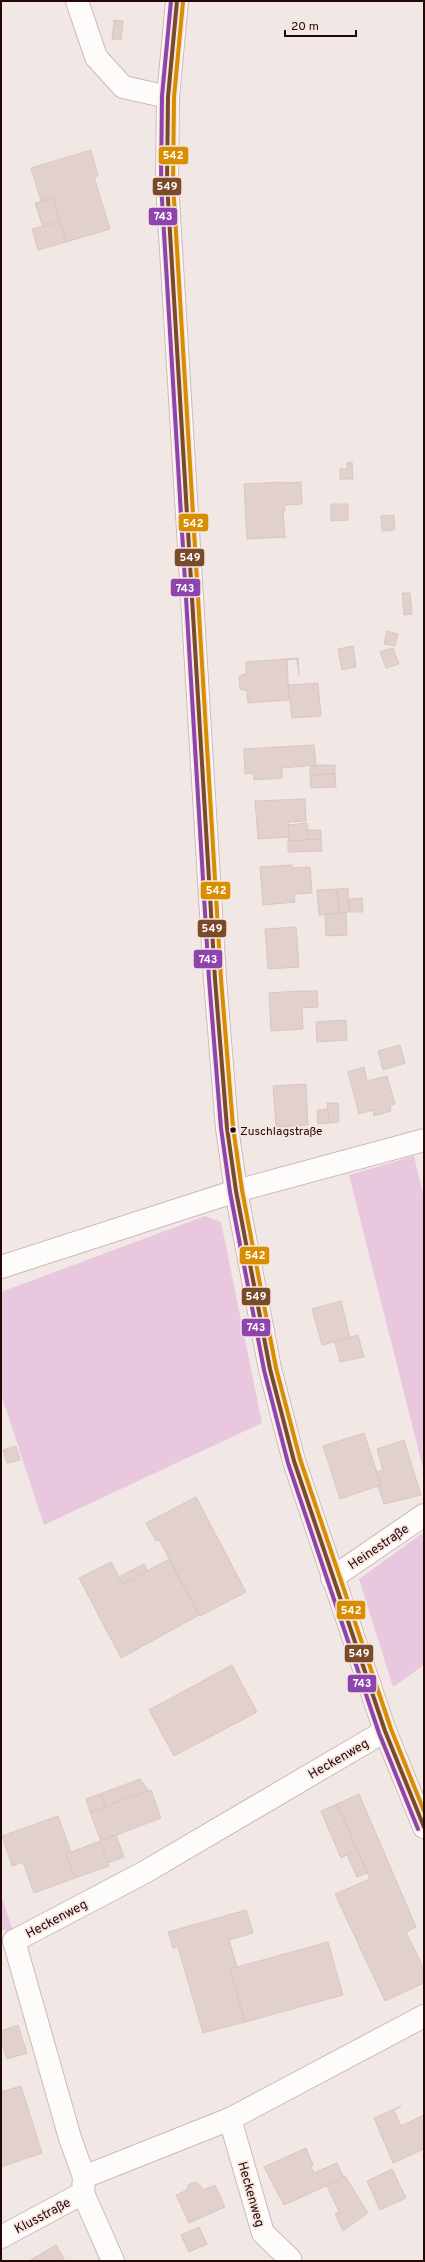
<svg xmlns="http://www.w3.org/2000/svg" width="425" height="2262" font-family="Overpass,sans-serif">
	<rect width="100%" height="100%" fill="#f1e8e6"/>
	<g fill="#e8c7df">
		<path d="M414,1156L424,1198V1472L349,1175Z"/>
		<path d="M205,1216L221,1222L262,1423L44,1525L1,1394V1292Z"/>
		<path d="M424,1532V1665L393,1687L359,1579Z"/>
		<path d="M1,1895L13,1931L1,1930Z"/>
	</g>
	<g fill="#e2d0cd" stroke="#d9c6c3">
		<path d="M114,20L123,21L121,40L112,39Z"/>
		<path d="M91,150L98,176L94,177L110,229L66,242L53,198L41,201L31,168Z"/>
		<path d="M53,198L60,222L43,227L35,203Z"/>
		<path d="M60,222L66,242L38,250L32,229Z"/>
		<path d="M352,462L353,479H340V469H347V463Z"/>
		<path d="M283,482V483L301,482L302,504L285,505V511H283L285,537H287L247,539L244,484Z"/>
		<path d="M331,504H348V520L331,521Z"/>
		<path d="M394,515L395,530L382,531L381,516Z"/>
		<path d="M402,593H410L412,614L404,615Z"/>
		<path d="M387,631L398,634L395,646L384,644Z"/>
		<path d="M353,646L356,667L342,670L338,649Z"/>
		<path d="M393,648L399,664L386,668L380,652Z"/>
		<path d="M298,658L299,675L297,659L287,660L289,700L248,703L247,691L240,689L239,676L246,674V662Z"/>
		<path d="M318,683L321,716L292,718L288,685Z"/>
		<path d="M314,745L316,765L282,768V778L254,780L253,773L245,774L244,749Z"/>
		<path d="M318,765H335V774L310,775V767Z"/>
		<path d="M335,774L336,787L311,788L310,775Z"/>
		<path d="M305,799L306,821L288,822L289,837L258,839L255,801Z"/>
		<path d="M307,823L308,840L289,841L288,825Z"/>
		<path d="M307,830H321V839L308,840Z"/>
		<path d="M321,839L322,851L288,852V841Z"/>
		<path d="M292,865V868L310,867L312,893L294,894L295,902L263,905L260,867Z"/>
		<path d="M348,888L349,912L339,913L337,889Z"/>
		<path d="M337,889L339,913L319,915L317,890Z"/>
		<path d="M362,898L363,912H349V899Z"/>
		<path d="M346,913L347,935L326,936L325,914Z"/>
		<path d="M296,927L299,967L268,969L265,929Z"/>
		<path d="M299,991H317L318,1007L302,1008L303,1029L271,1031L269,993Z"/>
		<path d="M346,1020L347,1040L317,1042L316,1022Z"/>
		<path d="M400,1045L405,1063L383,1070L378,1051Z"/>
		<path d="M364,1067L367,1081L387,1076L395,1104L390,1106L391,1111L374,1116L373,1110L359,1114L348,1072Z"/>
		<path d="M306,1084L308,1125L276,1127L273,1086Z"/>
		<path d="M327,1103H338L339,1122L329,1123Z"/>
		<path d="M328,1109L329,1123L318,1124L317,1110Z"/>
		<path d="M341,1301L350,1338L322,1345L312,1309Z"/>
		<path d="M358,1335L364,1357L340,1362L335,1342Z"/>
		<path d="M364,1433L381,1485L340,1499L323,1446Z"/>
		<path d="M404,1440L421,1495L384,1504L378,1486L381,1485L377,1472L383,1470L377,1449Z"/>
		<path d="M16,1446L20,1460L7,1463L3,1450Z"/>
		<path d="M196,1497L246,1592L200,1616L159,1540L156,1541L146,1523Z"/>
		<path d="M169,1559L199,1615L121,1658L79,1578L111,1562L123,1584Z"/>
		<path d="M144,1564L148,1571L123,1584L119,1577Z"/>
		<path d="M232,1665L257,1712L174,1756L149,1710Z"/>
		<path d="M140,1779L149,1791L106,1807L100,1794Z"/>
		<path d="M151,1790L161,1818L101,1841L90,1812Z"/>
		<path d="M100,1794L106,1807L90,1812L86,1799Z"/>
		<path d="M359,1794L416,1927L406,1932L424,1969V1983L385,2001L335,1894L370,1879L337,1804Z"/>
		<path d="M337,1804L357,1850L341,1858L321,1811Z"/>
		<path d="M58,1816L71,1852L66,1854L75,1878L34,1893L23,1862L12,1866L2,1836Z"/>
		<path d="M116,1835L124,1857L108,1863L99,1841Z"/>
		<path d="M100,1841L109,1866L75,1878L66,1854Z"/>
		<path d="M357,1850L367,1873L357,1877L347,1855Z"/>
		<path d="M246,1910L253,1933L229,1940L237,1967L230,1969L245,2022L203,2033L178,1947L173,1948L168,1932Z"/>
		<path d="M328,1942L343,1995L245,2022L230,1969Z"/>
		<path d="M18,2025L27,2053L7,2059L1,2040V2031Z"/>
		<path d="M21,2086L42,2153L1,2167V2092Z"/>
		<path d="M401,2106L394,2110L401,2126L424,2115V2149L393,2163L374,2118Z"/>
		<path d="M306,2148L313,2165L311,2167L314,2173L337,2163L344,2178L284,2205L264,2167Z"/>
		<path d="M392,2169L406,2198L380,2210L367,2181Z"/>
		<path d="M345,2176L368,2213L343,2231L335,2214L339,2212L327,2186Z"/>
		<path d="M195,2182L200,2185L203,2190L215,2185L225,2207L189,2223L176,2195L187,2190L188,2185Z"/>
		<path d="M199,2227L207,2244L189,2252L181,2235Z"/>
		<path d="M56,2245L65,2261H29Z"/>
	</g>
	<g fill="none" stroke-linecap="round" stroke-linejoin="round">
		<g stroke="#ccb9b6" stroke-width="24">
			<g id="minor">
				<path d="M77,1L96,57L123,87L168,97"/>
				<path d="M177,1L168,97L167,183L215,979L227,1128L236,1191L270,1369L294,1461L385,1731L424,1827"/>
				<path d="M1,1267L236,1191L424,1140"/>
				<path d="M332,1578L424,1515"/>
				<path d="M14,1941L145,1872L385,1731"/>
				<path d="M14,1941L70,2138L84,2177L83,2193L113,2261"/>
				<path d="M230,2119L263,2233L290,2259"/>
				<path d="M84,2177L230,2119L424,2016"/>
				<path d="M1,2237L83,2193"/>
			</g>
		</g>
		<use href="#minor" stroke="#fdfcfb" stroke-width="22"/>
		<g stroke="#f6e5e1" stroke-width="7">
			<path id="bus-1" d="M177,1L168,97L167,183L215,979L227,1128L236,1191L270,1369L294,1461L385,1731L424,1827"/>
		</g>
		<g stroke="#f6e5e1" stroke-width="7">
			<path id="bus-2" d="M171,1L162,96L161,183L209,979L221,1128L230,1192L264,1370L288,1463L379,1733L418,1829"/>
		</g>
		<g stroke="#f6e5e1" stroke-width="7">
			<path id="bus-3" d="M183,2L174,97L173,183L221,979L233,1127L242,1190L276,1368L300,1459L391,1729L424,1811"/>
		</g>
		<use href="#bus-1" stroke="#7a4b2a" stroke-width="4"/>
		<use href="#bus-2" stroke="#8e44ad" stroke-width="4"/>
		<use href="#bus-3" stroke="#d88e01" stroke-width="4"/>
	</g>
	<circle fill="#250805" stroke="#f6e5e1" stroke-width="1.5" cx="233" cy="1130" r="3.5"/>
	<g text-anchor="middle" stroke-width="3.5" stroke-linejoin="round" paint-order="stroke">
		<g font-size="12" fill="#250805" stroke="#f6e5e1" text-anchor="start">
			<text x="240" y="1135">Zuschlagstraße</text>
		</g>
		<g font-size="13" fill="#250805" stroke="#f6e5e1">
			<text transform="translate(378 1546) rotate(-34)" y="5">Heinestraße</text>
			<text transform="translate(338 1758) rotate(-30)" y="5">Heckenweg</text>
			<text transform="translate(56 1918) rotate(-28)" y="5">Heckenweg</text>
			<text transform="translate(252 2194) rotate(74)" y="5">Heckenweg</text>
			<text transform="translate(42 2215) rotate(-28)" y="5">Klusstraße</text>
		</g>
	</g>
	<g stroke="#f6e5e1" stroke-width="1.5">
		<rect x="158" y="146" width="31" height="19" rx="4" fill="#d88e01"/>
		<rect x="152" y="177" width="30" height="19" rx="4" fill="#7a4b2a"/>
		<rect x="148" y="207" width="30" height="19" rx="4" fill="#8e44ad"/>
		<rect x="178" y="513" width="31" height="19" rx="4" fill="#d88e01"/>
		<rect x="174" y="548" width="31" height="19" rx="4" fill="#7a4b2a"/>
		<rect x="170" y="578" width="31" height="19" rx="4" fill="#8e44ad"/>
		<rect x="200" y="881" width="31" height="19" rx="4" fill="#d88e01"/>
		<rect x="197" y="919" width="30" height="19" rx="4" fill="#7a4b2a"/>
		<rect x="193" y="949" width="30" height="20" rx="4" fill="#8e44ad"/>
		<rect x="239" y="1246" width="31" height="19" rx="4" fill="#d88e01"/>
		<rect x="241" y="1287" width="30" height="19" rx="4" fill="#7a4b2a"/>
		<rect x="241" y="1318" width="30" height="19" rx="4" fill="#8e44ad"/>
		<rect x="336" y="1600" width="30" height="20" rx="4" fill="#d88e01"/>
		<rect x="344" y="1644" width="30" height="19" rx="4" fill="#7a4b2a"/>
		<rect x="347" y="1674" width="30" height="19" rx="4" fill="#8e44ad"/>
	</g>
	<g font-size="11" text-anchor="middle" font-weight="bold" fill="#fff">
		<text x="173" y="159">542</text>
		<text x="167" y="190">549</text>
		<text x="163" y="220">743</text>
		<text x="193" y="527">542</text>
		<text x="190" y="561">549</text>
		<text x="185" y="592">743</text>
		<text x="216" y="894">542</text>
		<text x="212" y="932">549</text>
		<text x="208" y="963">743</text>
		<text x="255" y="1259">542</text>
		<text x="256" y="1300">549</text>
		<text x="256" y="1331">743</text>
		<text x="351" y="1614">542</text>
		<text x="359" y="1657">549</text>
		<text x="362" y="1687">743</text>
	</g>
	<rect width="425" height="2262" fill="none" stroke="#250805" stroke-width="4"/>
	<path d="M285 30v6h71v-6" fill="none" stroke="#250805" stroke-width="2"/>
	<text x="291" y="30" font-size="12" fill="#250805" stroke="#f6e5e1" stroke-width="3" paint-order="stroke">20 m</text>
</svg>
